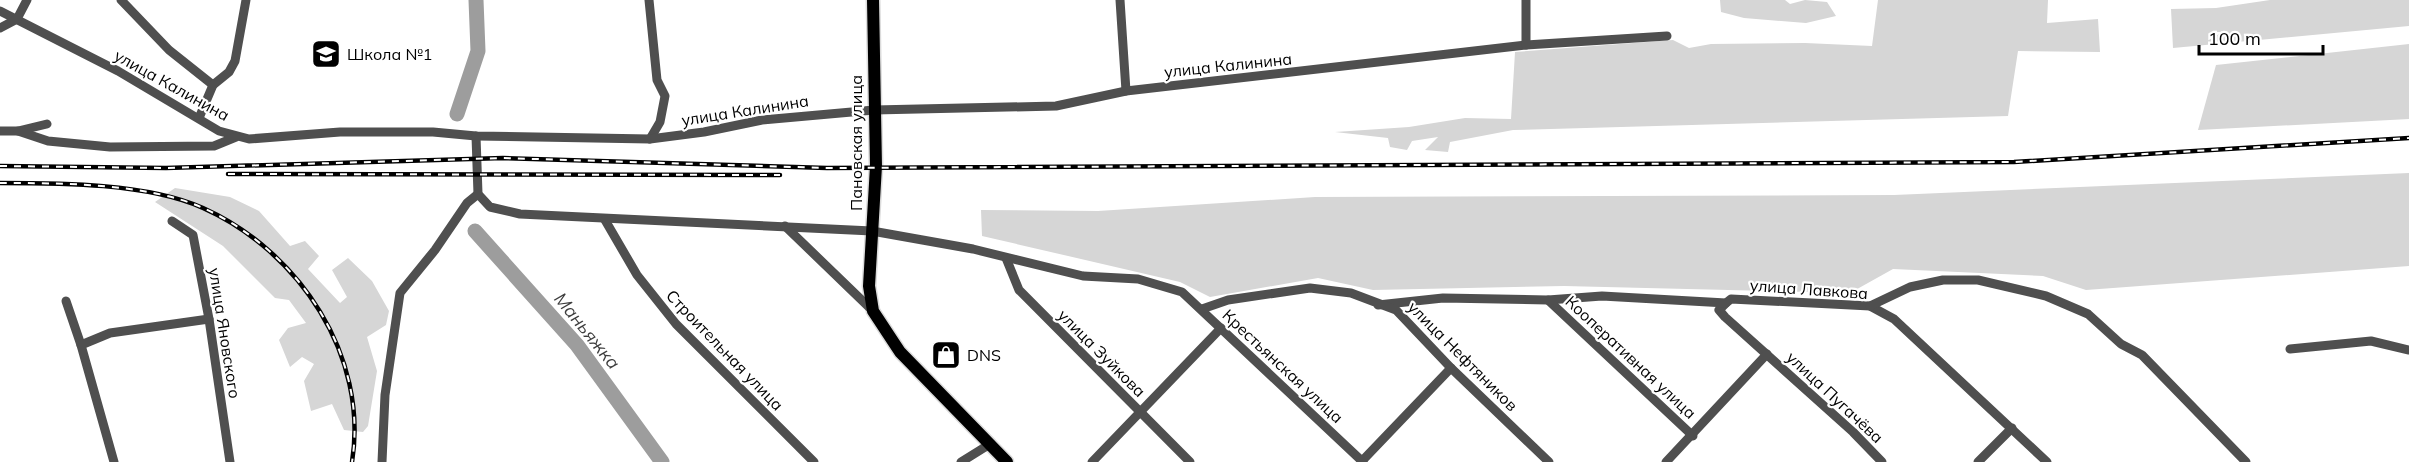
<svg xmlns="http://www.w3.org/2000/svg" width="2409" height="462" font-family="Mulish,sans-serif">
	<rect width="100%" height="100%" fill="#fff"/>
	<g fill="#d6d6d6">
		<path d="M1720,0H1785L1790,4L1805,0L1827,2L1836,16L1806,23L1744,18L1721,12Z"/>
		<path d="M1878,0H2048L2047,23L2098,19L2100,52L2018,51L2008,116L1513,130L1450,142L1448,152L1425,150L1438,137L1412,141L1407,150L1390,147L1388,138L1335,132L1409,127L1465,118L1511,119L1515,52L1673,40L1689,48L1711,44L1805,43L1872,46Z"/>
		<path d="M2270,0H2409V26L2173,48L2171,9L2216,8Z"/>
		<path d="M2409,44V119L2198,130L2216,65Z"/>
		<path d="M2409,173V266L2086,290L2043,276L1893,269L1850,293L1564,286L1373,290L1318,278L1210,297L1180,282L982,236L981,210L1098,211L1315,197L1894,195Z"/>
		<path d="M175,188L230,197L259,211L290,246L305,241L319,256L308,269L340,303L347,297L332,270L348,258L372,281L389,311L386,325L367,337L377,371L368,426L363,432L344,430L332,404L311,411L304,381L314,364L302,357L290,367L279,340L288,328L306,323L289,300L275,298L223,246L155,202Z"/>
	</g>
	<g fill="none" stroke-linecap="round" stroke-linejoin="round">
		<g stroke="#9d9d9d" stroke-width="15">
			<path d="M457,114L478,51L476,0"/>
			<path d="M475,231L577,345L662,462"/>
		</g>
		<g stroke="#dbdbdb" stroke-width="15">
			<path id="major" d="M873,0L876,166L869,286L873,311L900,352L1007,462"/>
		</g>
		<g stroke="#4f4f4f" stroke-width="9">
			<path d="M121,0L169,50L213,85"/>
			<path d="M649,0L657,80L665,96L660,122L650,139"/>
			<path d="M1120,0L1126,91"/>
			<path d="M0,11L118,71L219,131L249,139L340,132H433L476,136L650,139L704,132L762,120L874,110L1056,106L1126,91L1526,45L1667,36"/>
			<path d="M0,28L17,19L27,0"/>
			<path d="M1526,45V0"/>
			<path d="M199,118L213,85L229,72L235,61L246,0"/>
			<path d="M0,131H18L47,124"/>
			<path d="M18,131L48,141L110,147L214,146L236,137"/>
			<path d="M476,136L478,194L490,207L520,214L872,231L973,249L1083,276L1138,279L1182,292L1363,462"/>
			<path d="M605,220L637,275L676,324L814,462"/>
			<path d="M172,221L193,235L209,319L230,462"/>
			<path d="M785,226L873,311"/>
			<path d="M1006,258L1019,290L1190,462"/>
			<path d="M1548,300L1693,436"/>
			<path d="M66,301L81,345"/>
			<path d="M1726,303L1719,310L1725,317L1853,432L1882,462"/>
			<path d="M1378,305L1443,298L1548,300L1602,296L1726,303L1731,299L1870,306L1894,319L2047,462"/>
			<path d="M1870,306L1910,287L1943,280H1978L2046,296L2088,314L2121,344L2142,355L2246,462"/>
			<path d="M1202,309L1228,300L1310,288L1351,293L1396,310L1451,368L1549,462"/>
			<path d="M2290,349L2371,341L2409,350"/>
			<path d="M114,462L81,345L110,333L209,319"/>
			<path d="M382,462L385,395L400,293L435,250L467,203L478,194"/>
			<path d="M961,462L990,444"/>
			<path d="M1092,462L1221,328"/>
			<path d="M1361,462L1451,368"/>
			<path d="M1666,462L1767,354"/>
			<path d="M1978,462L2012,428"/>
		</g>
		<use href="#major" stroke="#000" stroke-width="12"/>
		<g stroke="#000" stroke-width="4.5">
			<g id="rail">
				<path d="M0,166L166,168L503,158L827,168L2014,162L2409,138"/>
				<path d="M228,174L780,175"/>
				<path d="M0,183C60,183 148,183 203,208C299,251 369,356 352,462"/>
			</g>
		</g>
		<use href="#rail" stroke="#fff" stroke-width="2" stroke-dasharray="7" stroke-linecap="butt"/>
	</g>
	<defs>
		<g id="school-square" transform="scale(1.5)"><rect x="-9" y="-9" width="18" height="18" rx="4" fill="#000" stroke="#fff"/><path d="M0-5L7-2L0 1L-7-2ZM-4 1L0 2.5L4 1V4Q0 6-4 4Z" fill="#fff"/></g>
		<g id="shop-square" transform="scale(1.5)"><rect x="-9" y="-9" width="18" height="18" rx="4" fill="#000" stroke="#fff"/><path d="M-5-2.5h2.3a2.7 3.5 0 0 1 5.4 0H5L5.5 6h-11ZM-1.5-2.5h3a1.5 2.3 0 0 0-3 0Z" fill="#fff"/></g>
	</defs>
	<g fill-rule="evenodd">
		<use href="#school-square" x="326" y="54"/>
		<use href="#shop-square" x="946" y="355"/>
	</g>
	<g text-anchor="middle" stroke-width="4.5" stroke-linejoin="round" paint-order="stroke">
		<g font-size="16" fill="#000" stroke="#fff" text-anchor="start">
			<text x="347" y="60">Школа №1</text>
			<text x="967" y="361">DNS</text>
		</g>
		<g font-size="16" fill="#000" stroke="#fff">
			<text transform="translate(1228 65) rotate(-6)" y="6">улица Калинина</text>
			<text transform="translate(172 85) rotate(29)" y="6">улица Калинина</text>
			<text transform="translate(745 110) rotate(-9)" y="6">улица Калинина</text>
			<text transform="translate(856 143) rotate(-90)" y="6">Пановская улица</text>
			<text transform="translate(1809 289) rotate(4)" y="6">улица Лавкова</text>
			<text transform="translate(225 333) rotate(81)" y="6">улица Яновского</text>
			<text transform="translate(725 350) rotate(46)" y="6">Строительная улица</text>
			<text transform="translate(1102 353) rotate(45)" y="6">улица Зуйкова</text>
			<text transform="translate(1463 356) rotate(45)" y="6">улица Нефтяников</text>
			<text transform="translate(1631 357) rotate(43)" y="6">Кооперативная улица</text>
			<text transform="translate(1283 366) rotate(43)" y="6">Крестьянская улица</text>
			<text transform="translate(1835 397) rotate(43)" y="6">улица Пугачёва</text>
		</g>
		<g font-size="18" font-style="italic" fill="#3e3e3e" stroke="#fff">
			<text transform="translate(587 331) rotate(51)" y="6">Маньяжка</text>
		</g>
	</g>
	<path d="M2199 45v9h124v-9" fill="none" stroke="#000000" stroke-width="3"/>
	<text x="2208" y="45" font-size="18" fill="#000000" stroke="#ffffff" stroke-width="4.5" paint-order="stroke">100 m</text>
</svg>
